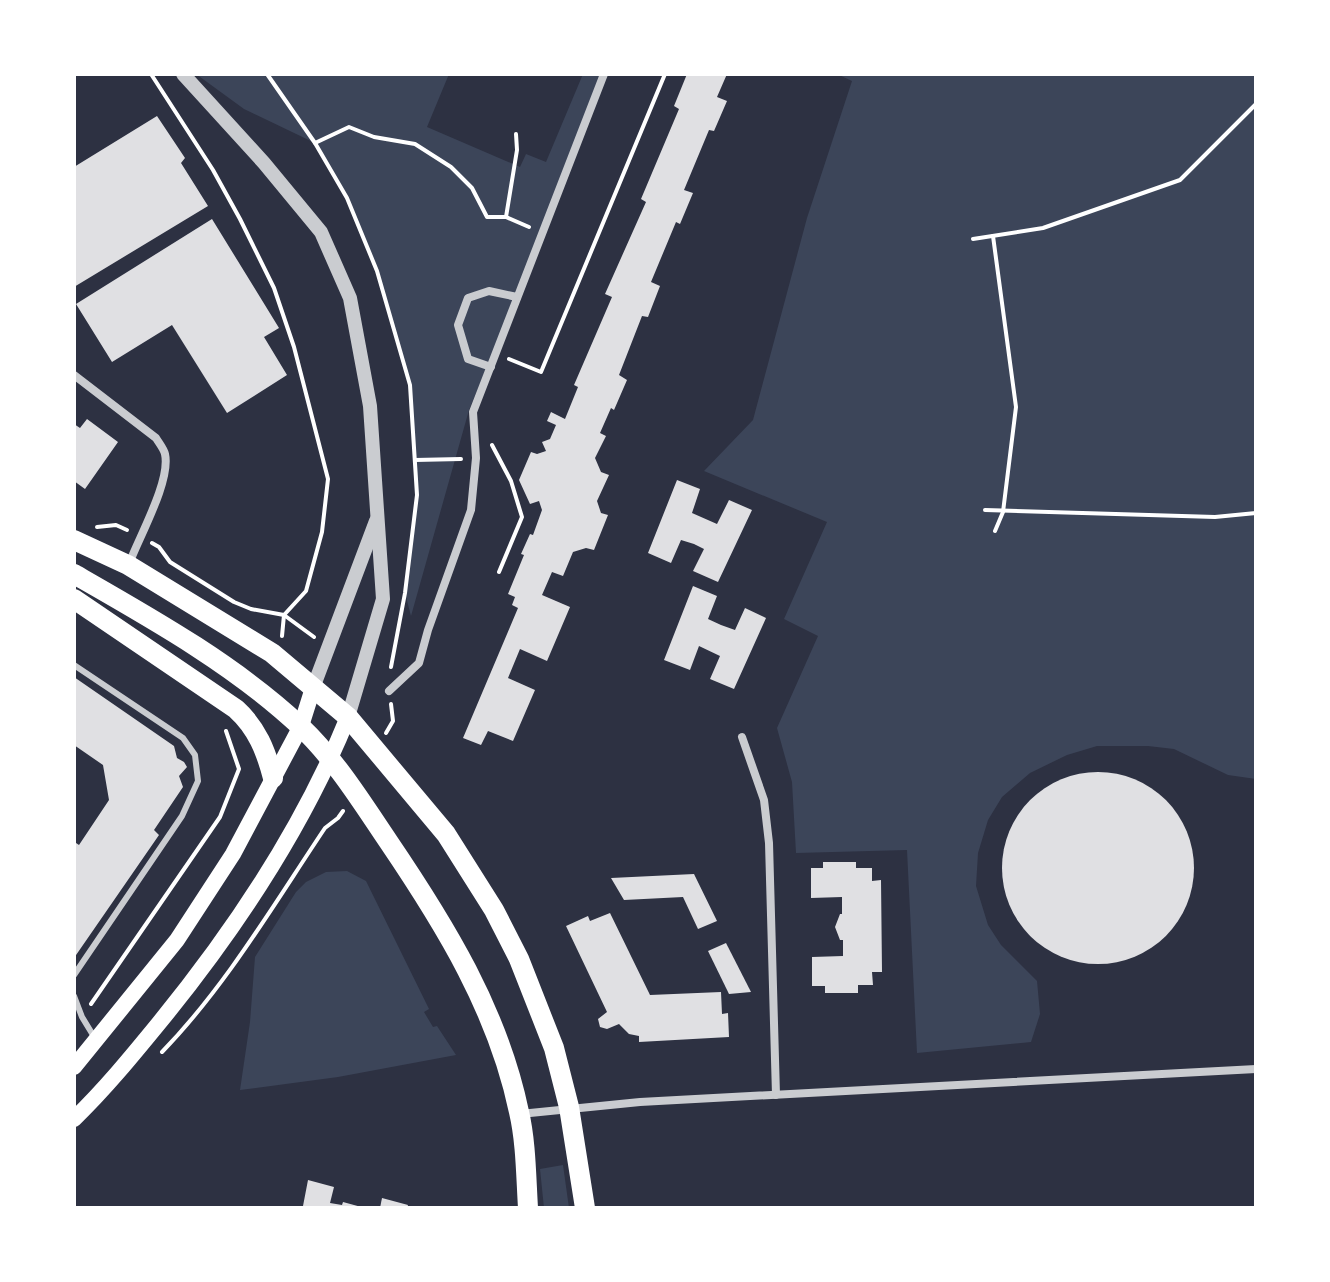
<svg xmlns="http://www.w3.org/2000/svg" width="1330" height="1282" font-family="'Golos Text',sans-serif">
	<rect width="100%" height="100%" fill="#2d3142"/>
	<g fill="#3c4559">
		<path d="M196,74H449L427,127L520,167L526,154L546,162L583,74H602L542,233L469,410L411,616L405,593L417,495L410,385L377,271L347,198L315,143L244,109Z"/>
		<path d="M837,74H1256V779L1228,775L1174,749L1148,746H1097L1067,755L1030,773L1002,797L988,820L978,853L976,886L988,925L1001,945L1037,981L1040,1014L1031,1042L917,1053L907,850L796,853L792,782L777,728L818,636L784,619L827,522L704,471L753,420L807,218L852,81Z"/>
		<path d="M347,871L366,881L429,1009L424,1012L433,1027L437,1026L456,1055L338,1077L240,1090L250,1022L255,957L296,892L306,882L326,872Z"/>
		<path d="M563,1165L569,1208H544L540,1169Z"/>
	</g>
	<g fill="#e0e0e3">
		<path d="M687,74H727L717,97L727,101L714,131L709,130L684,190L693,193L680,224L676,222L651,282L660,286L648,317L642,316L619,375L627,380L614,410L611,408L600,433L606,436L595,458L601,472L609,475L597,501L601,513L608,515L594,550L586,548L573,552L563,576L552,572L542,595L570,607L547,661L520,649L508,678L535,690L513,741L488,731L481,745L463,738L518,608L512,605L515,597L508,594L524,555L521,554L530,534L533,535L542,510L539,501L530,504L519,480L531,452L537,454L546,451L542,442L550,439L556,425L547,421L551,412L565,419L578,387L574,385L612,297L605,294L646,202L641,199L679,109L674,106Z"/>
		<path d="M157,116L185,158L181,163L208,206L74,287V167Z"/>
		<path d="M212,219L279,328L264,337L287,375L227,413L172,325L112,362L76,304Z"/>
		<path d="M87,419L118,442L85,489L74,481V424L80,428Z"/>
		<path d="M677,480L700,489L692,513L717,524L729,500L752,510L718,582L693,571L704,549L694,544L681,540L671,563L648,553Z"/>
		<path d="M693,586L717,596L708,619L721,625L735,630L745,608L766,618L734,689L710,679L720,656L699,646L690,670L664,660Z"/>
		<path d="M74,677L174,746L177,758L184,762L187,767L179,776L183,787L154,830L159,835L74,958V845L76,843L79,845L109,800L103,765L74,745Z"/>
		<circle cx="1098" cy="868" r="96"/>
		<path d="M823,862H856V868H872V881L881,880L882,972H872L873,985H858V993H825V986H812V957L843,956V940H840L835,927L840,914H842V897L811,898V868H823Z"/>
		<path d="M694,874L717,921L698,929L683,897L624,900L611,878Z"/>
		<path d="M610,913L650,995L721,992L722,1014L728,1013L729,1037L639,1042V1036L629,1034L619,1024L607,1029L600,1027L598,1019L607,1012L566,926L588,916L590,921Z"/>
		<path d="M726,943L751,992L729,994L708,951Z"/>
		<path d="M308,1180L334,1187L330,1203L342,1205L343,1202L365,1208H307L303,1206Z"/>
		<path d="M382,1198L408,1205L407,1208H380Z"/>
	</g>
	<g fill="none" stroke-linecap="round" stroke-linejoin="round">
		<g stroke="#fff" stroke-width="4">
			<path d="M151,74L213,170L240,219L274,288L294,347L328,479L322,532L306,591L284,615L282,636"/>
			<path d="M267,74L315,143L347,198L377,271L410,385L417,495L405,593L391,667"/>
			<path d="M315,143L349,127L374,137L415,144L451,167L472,188L487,217H506L529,227"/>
			<path d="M506,217L517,150L516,134"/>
			<path d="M993,236L1016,407L1003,512L995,531"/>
			<path d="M973,239L1043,228L1180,180L1256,104"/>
			<path d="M509,359L541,372L665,74"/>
			<path d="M492,445L511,481L522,517L499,572"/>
			<path d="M415,460L461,459"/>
			<path d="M985,510L1215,517L1256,513"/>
			<path d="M97,527L116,525L127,530"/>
			<path d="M152,543L159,547L170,562L234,602L251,609L284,615L314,637"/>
			<path d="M386,733L393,721L391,704"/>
			<path d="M91,1004L220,817L239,769L226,731"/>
			<path d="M162,1052C226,986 274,904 325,828L338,818L343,811"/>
		</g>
		<g stroke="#caccd0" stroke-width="6">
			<path d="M74,665L183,738L195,755L198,781L182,816L74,975"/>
			<path d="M74,996L82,1017L96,1040"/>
		</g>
		<g stroke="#caccd0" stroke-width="8">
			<path d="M491,367L468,359L458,325L468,298L489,291L517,297"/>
			<path d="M74,375L156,438C159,443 164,449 165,454C171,481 139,537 129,564"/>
			<path d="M389,691L419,663L428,630L471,510L476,458L473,412L604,74"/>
			<path d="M742,737L764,800L769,843L776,1095"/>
			<path d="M520,1114L640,1102L1256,1069"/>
		</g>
		<g stroke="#caccd0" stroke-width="14">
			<path d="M183,74L264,163L321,232L350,298L370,406L383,599L348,717"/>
			<path d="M313,688L376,521"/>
		</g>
		<g stroke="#fff" stroke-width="16">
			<path d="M74,1067L177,940L233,854L301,726L313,688"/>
			<path d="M74,1119C105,1089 132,1056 159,1023C235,930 303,828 348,717"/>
		</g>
		<g stroke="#fff" stroke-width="20">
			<path d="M74,540L128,565L272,653L348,717L446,834L494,910L519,959L554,1048L569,1107L585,1208"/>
			<path d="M74,574C151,618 235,665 300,726C335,759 361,801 388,841C445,925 498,1011 519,1112C526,1142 526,1176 528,1208"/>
			<path d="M74,599L236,709C257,728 266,751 273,778"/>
		</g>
	</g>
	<rect width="1330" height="1282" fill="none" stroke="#ffffff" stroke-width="152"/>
</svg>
